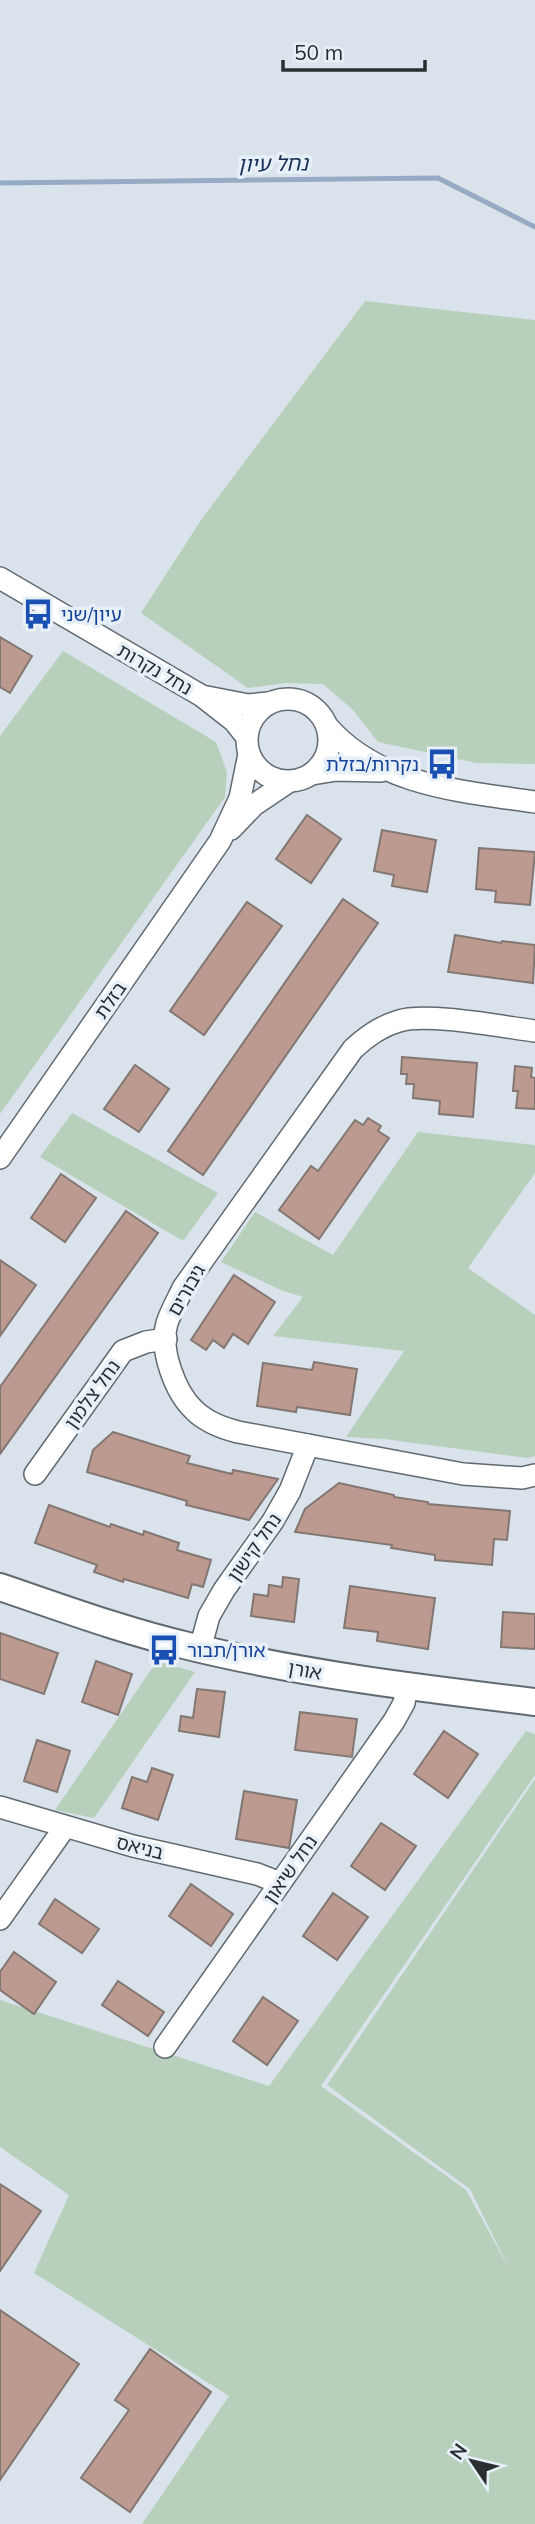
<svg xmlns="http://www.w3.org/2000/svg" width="535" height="2524" font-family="Mulish,'Noto Sans Hebrew',sans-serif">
	<rect width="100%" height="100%" fill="#dae3eb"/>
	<g fill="#b7d0bc">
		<path d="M365,301L535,320V764L476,763L378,742L353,710L323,684L285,683L248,688L141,613L201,520Z"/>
		<path d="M63,651L216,742L227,772L225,797L0,1114V736Z"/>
		<path d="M72,1113L218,1193L183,1241L40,1157Z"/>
		<path d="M418,1132L535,1145V1173L468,1268L535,1315V1456L527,1458L384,1439L346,1437L404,1351L273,1336L303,1297L283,1291L221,1262L255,1212L333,1255Z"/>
		<path d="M157,1661L195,1672L94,1818L55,1810Z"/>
		<path d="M526,1731L535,1734V1775L321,2086L466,2190L510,2270L470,2189L327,2085L535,1779V2524H142L229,2396L34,2273L69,2195L0,2147V2000L269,2086Z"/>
	</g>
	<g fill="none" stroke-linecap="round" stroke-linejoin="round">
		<path stroke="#96aac4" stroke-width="5" d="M0,183L438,178L535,227"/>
	</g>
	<g fill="#bd9a8f" stroke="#837774" stroke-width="2">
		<path d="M0,637L32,656L10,693L0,687Z"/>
		<path d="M307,815L341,839L311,883L276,859Z"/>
		<path d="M382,830L436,840L427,892L392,886L394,875L374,871Z"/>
		<path d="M479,848L535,852L530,905L495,902L496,891L476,889Z"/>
		<path d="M343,899L378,923L203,1175L168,1151Z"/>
		<path d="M247,902L282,926L204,1035L170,1011Z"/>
		<path d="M455,935L501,943L502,941L535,945L533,983L448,972Z"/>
		<path d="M402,1057L477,1063L473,1117L439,1114L440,1101L413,1098L414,1084H406L407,1074H401Z"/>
		<path d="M135,1065L169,1089L139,1132L104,1109Z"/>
		<path d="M515,1066L532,1068L531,1077L535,1078V1109L516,1108L518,1091H513Z"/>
		<path d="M368,1118L381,1126L378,1131L389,1138L319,1239L279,1210L311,1166L318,1171L355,1120L363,1125Z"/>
		<path d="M61,1174L96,1198L65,1242L31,1218Z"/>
		<path d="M126,1211L158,1233L0,1454V1387Z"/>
		<path d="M0,1260L36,1285L0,1336Z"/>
		<path d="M234,1275L275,1302L248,1344L233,1334L224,1348L213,1340L206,1350L191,1340Z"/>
		<path d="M314,1362L357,1369L350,1415L297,1407L296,1412L257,1406L263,1363L312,1370Z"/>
		<path d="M113,1432L190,1456L187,1463L232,1474L233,1470L278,1479L249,1520L186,1505L187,1501L87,1472L93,1450Z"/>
		<path d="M339,1483L394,1495V1497L428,1502V1504L510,1511L507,1540L494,1539L492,1565L435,1560V1555L391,1548L392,1545L295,1532L305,1509Z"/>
		<path d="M49,1505L110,1527L111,1524L143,1535L144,1531L179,1543L177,1550L211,1560L203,1587L192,1584L188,1598L124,1579L123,1582L94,1572L97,1565L35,1543Z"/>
		<path d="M283,1577L299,1579L294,1622L251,1616L254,1594L268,1596L269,1585L282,1587Z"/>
		<path d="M350,1586L435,1598L428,1649L377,1641L378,1632L344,1628Z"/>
		<path d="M503,1612L535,1614V1649L501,1647Z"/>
		<path d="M0,1633L58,1653L44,1694L0,1679Z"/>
		<path d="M96,1661L132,1674L118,1715L82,1702Z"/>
		<path d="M197,1689L225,1692L219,1737L179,1731L181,1716L193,1718Z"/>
		<path d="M300,1712L357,1719L352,1757L295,1750Z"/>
		<path d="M444,1731L478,1754L448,1798L414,1774Z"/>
		<path d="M37,1740L70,1751L57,1792L24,1781Z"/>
		<path d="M152,1768L173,1775L158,1820L122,1808L132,1777L147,1782Z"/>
		<path d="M244,1791L297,1800L289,1848L236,1839Z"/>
		<path d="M381,1823L416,1846L385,1890L351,1866Z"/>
		<path d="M191,1884L233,1914L211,1946L169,1916Z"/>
		<path d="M333,1893L368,1917L337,1960L303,1936Z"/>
		<path d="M55,1899L99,1929L82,1953L39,1924Z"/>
		<path d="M14,1952L56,1982L34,2014L0,1990V1972Z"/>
		<path d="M118,1981L164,2012L148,2036L102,2005Z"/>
		<path d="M263,1997L298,2021L267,2065L233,2041Z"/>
		<path d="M0,2184L41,2211L0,2271Z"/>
		<path d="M0,2310L79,2364L0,2480Z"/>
		<path d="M150,2349L211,2392L130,2512L81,2478L129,2410L115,2400Z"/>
	</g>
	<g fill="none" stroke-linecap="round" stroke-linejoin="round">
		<g stroke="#626a71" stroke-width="24">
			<g id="minor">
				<path d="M0,578L202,696L234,721L246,736"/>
				<path d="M207,697L248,705L268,703"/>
				<circle cx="288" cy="740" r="41"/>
				<path d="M327,726C379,786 461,791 535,802"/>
				<path d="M312,774L336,770L381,771"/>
				<path d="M231,829L254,805L288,782"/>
				<path d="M535,1031C504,1027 426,1012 399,1021C381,1026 367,1036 353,1049L183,1288C178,1299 171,1311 167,1323C159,1349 175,1392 194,1410C206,1422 222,1428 238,1432L463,1474L522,1478L535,1475"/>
				<path d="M0,1158L220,841L240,798L249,754"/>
				<path d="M35,1474L123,1351L146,1342L166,1339"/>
				<path d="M200,1649L209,1616L224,1590L273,1521L290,1491L308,1445"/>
				<path d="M0,1807L133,1846L257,1874L280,1883"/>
				<path d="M0,1919L65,1827"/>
				<path d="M165,2047L394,1721L404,1703L407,1686"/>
			</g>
		</g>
		<g stroke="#626a71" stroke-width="30">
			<path id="tertiary" d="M0,1587C62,1608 124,1631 188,1646C302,1674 418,1688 535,1702"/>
		</g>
		<use href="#minor" stroke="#fff" stroke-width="21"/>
		<use href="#tertiary" stroke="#fff" stroke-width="26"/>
	</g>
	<defs>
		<g id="bus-bare" transform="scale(2.415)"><path d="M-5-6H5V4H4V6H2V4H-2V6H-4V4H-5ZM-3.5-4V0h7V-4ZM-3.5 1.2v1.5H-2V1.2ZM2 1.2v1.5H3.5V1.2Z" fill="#1a4fb4" stroke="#e7f0f9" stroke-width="2.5" paint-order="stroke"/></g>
	</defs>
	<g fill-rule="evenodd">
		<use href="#bus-bare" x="38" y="614"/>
		<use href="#bus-bare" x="442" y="764"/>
		<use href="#bus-bare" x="164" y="1650"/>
	</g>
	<g text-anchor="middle" stroke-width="7" stroke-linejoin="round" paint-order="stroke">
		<g font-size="19" fill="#164399" stroke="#e7f0f9" text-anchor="start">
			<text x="61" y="621">עיון/שני</text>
			<text x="419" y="771" text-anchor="end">נקרות/בזלת</text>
			<text x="187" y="1657">אורן/תבור</text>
		</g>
		<g font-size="19" fill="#2a2e31" stroke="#e7f0f9">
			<text transform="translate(155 669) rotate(30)" y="7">נחל נקרות</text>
			<text transform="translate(110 1000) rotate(-55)" y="7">בזלת</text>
			<text transform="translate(186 1290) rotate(-60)" y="7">גיבורים</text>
			<text transform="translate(92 1394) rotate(-54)" y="7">נחל צלמון</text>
			<text transform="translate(254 1547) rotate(-55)" y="7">נחל קישון</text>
			<text transform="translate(305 1670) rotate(10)" y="7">אורן</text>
			<text transform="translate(140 1847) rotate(14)" y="7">בניאס</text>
			<text transform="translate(290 1869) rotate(-55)" y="7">נחל שיאון</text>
		</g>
		<g font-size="21" font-style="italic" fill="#163156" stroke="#e7f0f9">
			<text transform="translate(273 164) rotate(-1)" y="7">נחל עיון</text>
		</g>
	</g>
	<g transform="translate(472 2461) rotate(305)" stroke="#e7f0f9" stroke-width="5" paint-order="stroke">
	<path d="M0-5L12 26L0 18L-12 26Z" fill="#2a2e31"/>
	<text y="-10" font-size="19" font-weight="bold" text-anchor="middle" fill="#2a2e31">N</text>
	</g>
	<path d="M283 60v10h142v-10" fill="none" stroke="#2a2e31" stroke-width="3.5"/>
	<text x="294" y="60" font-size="21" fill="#2a2e31" stroke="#e7f0f9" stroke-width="5" paint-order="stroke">50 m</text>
</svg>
